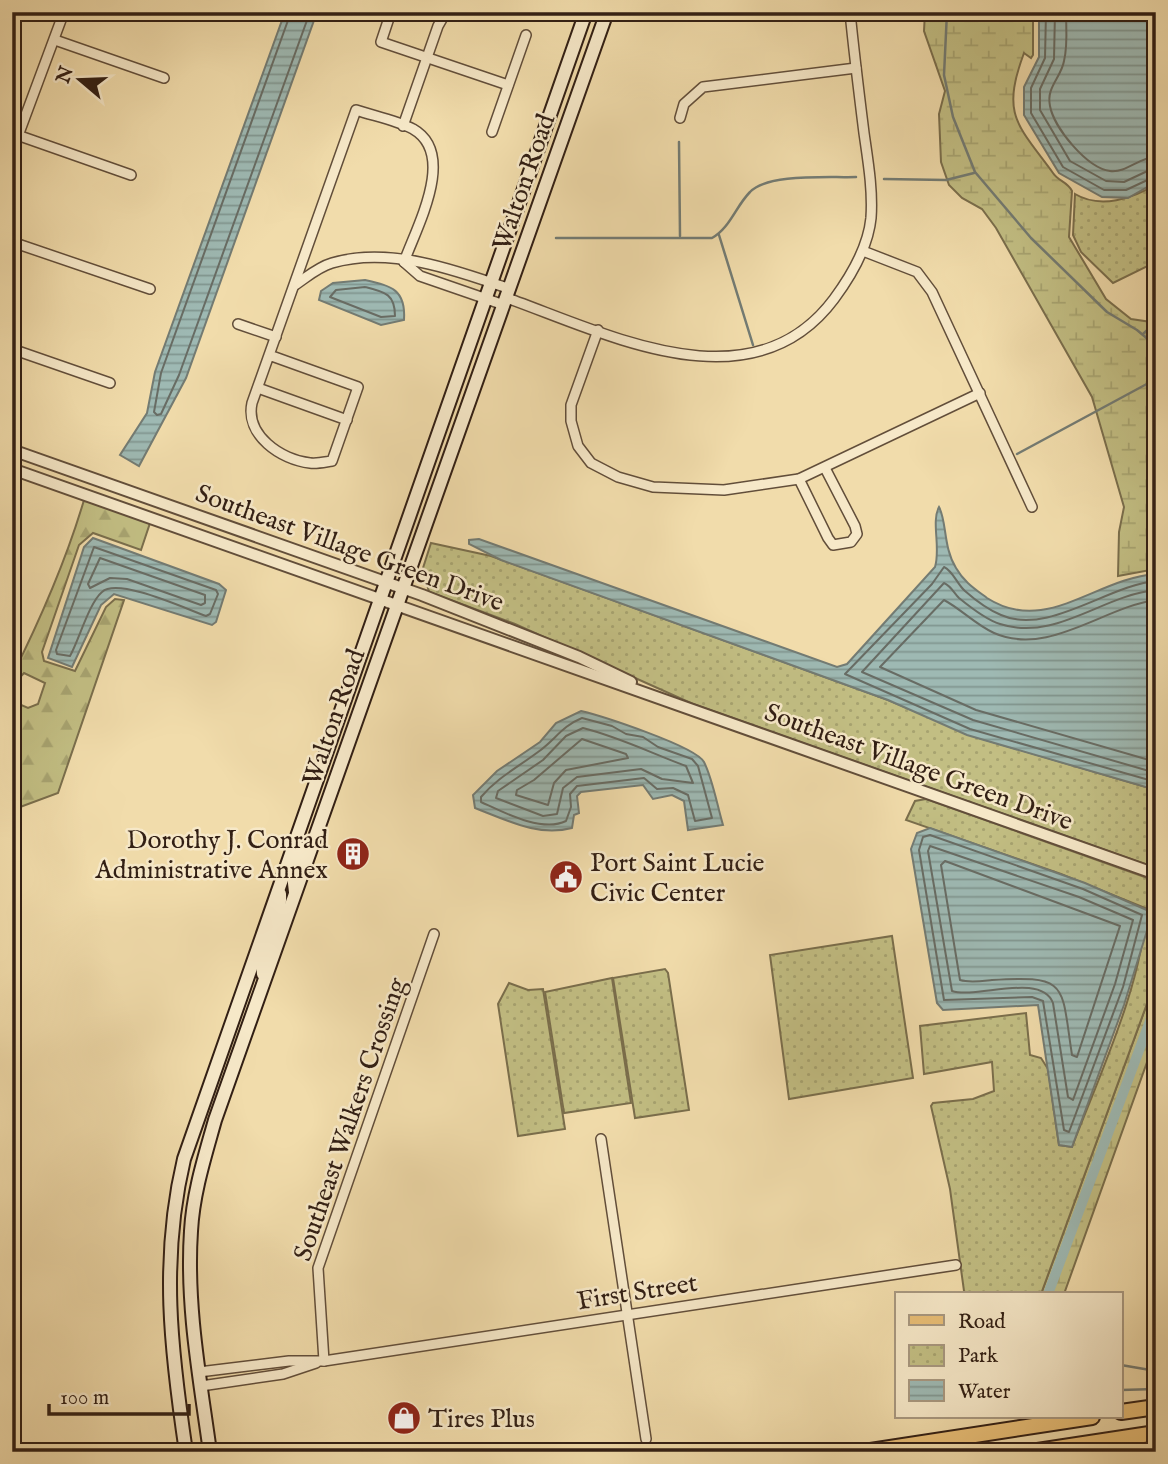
<svg xmlns="http://www.w3.org/2000/svg" width="1168" height="1464" font-family="'IM FELL English',serif">
	<defs>
		<pattern id="forest-firs" width="22" height="20" patternUnits="userSpaceOnUse" patternTransform="scale(1.75)"><rect width="22" height="20" fill="#c2be83"/><path d="M5 1l3.5 6h-7zM16 11l3.5 6h-7z" fill="#a7a370"/></pattern>
		<pattern id="wetland-marsh" width="20" height="14" patternUnits="userSpaceOnUse" patternTransform="scale(1.75)"><rect width="20" height="14" fill="#c2be83"/><path d="M1 5h8M5 5V1M11 12h8M15 12V8" fill="none" stroke="#a7a370"/></pattern>
		<pattern id="park-dots" width="8" height="8" patternUnits="userSpaceOnUse" patternTransform="scale(1.75)"><rect width="8" height="8" fill="#c2be83"/><path d="M2 2h.1M6 6h.1" fill="none" stroke="#a7a370" stroke-width="1.8" stroke-linecap="round"/></pattern>
		<pattern id="water-rules" width="6" height="5" patternUnits="userSpaceOnUse" patternTransform="scale(1.75)"><rect width="6" height="5" fill="#9eb9b3"/><path d="M0 2.5h6" fill="none" stroke="#819690"/></pattern>
	</defs>
	<rect width="100%" height="100%" fill="#f1dcab"/>
	<filter id="stains"><feTurbulence type="fractalNoise" baseFrequency=".00286" numOctaves="4"/><feColorMatrix values="0 0 0 0 .2 0 0 0 0 .09 0 0 0 0 .02 0 0 0 .5 -.17"/></filter>
	<radialGradient id="worn" r=".72"><stop offset=".6" stop-color="#630" stop-opacity="0"/><stop offset="1" stop-color="#630" stop-opacity=".3"/></radialGradient>
	<path fill="url(#forest-firs)" stroke="#7a6e4c" stroke-width="2" d="M84,500L150,523L141,550L93,533L79,545L42,652L44,661L75,671L106,607L115,599L124,600L58,793L12,810V701L28,708L38,704L45,683L24,673L12,686V676C41,618 66,561 84,500Z"/>
	<g fill="url(#wetland-marsh)" stroke="#7a6e4c" stroke-width="2">
		<path d="M925,12H1028L1033,18V55L1031,58L1024,53C1001,115 1017,124 1053,173C1058,181 1068,182 1072,191L1069,237L1106,299L1131,319L1151,322L1156,331V569L1118,576L1119,532L1124,507L1092,397L996,228L982,209L962,198L949,185L941,162L939,114L945,91L924,31Z"/>
		<path d="M1156,979V1037L1064,1294H1041Z"/>
	</g>
	<g fill="url(#park-dots)" stroke="#7a6e4c" stroke-width="2">
		<path d="M1156,184V262L1113,283L1081,252L1073,235L1075,194C1100,209 1133,199 1156,184Z"/>
		<path d="M431,543L491,556L888,700L976,737L1156,790V868L693,704L515,624L429,592L423,568Z"/>
		<path d="M926,799L1156,881V979L1041,1294H968L964,1291L950,1189L931,1106L933,1103L973,1099L994,1091L992,1062L924,1074L920,1026L1026,1013L1030,1055L1041,1058L1048,1069L1059,1145L1072,1147C1097,1081 1146,976 1145,908L1061,874L906,820L915,801Z"/>
		<path d="M892,936L913,1078L789,1099L770,955Z"/>
		<path d="M665,969L668,973L689,1110L635,1118L613,978Z"/>
		<path d="M612,978L631,1103L564,1113L545,992Z"/>
		<path d="M509,983L528,990L543,989L565,1129L518,1136L498,1004Z"/>
	</g>
	<g fill="url(#water-rules)" stroke="#737b73" stroke-width="2">
		<path d="M285,12H317L186,378L139,466L120,455L147,413L155,372Z"/>
		<path d="M1039,12H1156V182L1128,198L1102,197L1059,173L1024,115V87L1039,57Z"/>
		<path d="M365,280C391,286 406,289 404,320L381,325L319,300L321,291L333,283Z"/>
		<path d="M939,507C947,522 943,547 956,568C964,582 975,589 987,598C1046,636 1096,578 1156,574V790L967,735L888,700L501,560L469,544V540L479,539L837,667L847,664L935,567C941,548 931,522 939,507Z"/>
		<path d="M93,538L219,584L226,590L216,622L212,625L114,594L101,605L72,667L48,658L84,547Z"/>
		<path d="M581,711C602,716 695,746 704,762C713,780 717,805 723,825L688,830L684,801L672,795L653,799L643,785L581,792L577,796L579,813L574,815L572,828C537,837 507,820 475,808L473,795L497,771L540,742L556,723Z"/>
		<path d="M930,828L1085,883L1149,911L1150,921L1124,1005L1072,1147L1059,1145L1038,1005L943,1010L937,1003L911,849L917,833Z"/>
	</g>
	<g fill="none" stroke-linecap="round" stroke-linejoin="round">
		<g stroke="#686c64" stroke-width="2">
			<path d="M291,12L161,373L154,412L157,415L161,414L179,375L310,12"/>
			<path d="M1046,12L1045,58L1031,88V113L1063,167L1104,190H1126L1156,176"/>
			<path d="M1055,12L1054,59L1040,89V110L1070,161L1106,181L1124,182L1156,167"/>
			<path d="M1066,12C1066,28 1068,45 1064,61C1061,78 1046,87 1050,106C1054,128 1087,168 1110,171C1127,173 1139,157 1156,157"/>
			<path d="M365,287C385,292 395,294 395,316L381,317L330,297L336,290Z"/>
			<path d="M94,547L216,590L218,594L210,614L206,616C186,609 118,577 102,592C89,603 79,640 70,656L57,654L56,650Z"/>
			<path d="M100,558L205,595V603L201,605L127,579L110,578L90,588L88,584Z"/>
			<path d="M1156,581C1108,585 1048,636 1001,615C989,610 974,599 965,591C957,584 953,571 944,567L932,584L845,674L970,729L1156,782"/>
			<path d="M1156,590C1102,595 1056,642 1000,624C987,620 970,607 959,598C954,593 951,586 944,583L862,672L973,720L1156,773"/>
			<path d="M1156,600C1103,607 1049,657 994,633C976,625 961,609 944,600L880,667L976,710L1156,762"/>
			<path d="M582,718L612,726L626,734L643,737L658,747L692,759L698,766L712,818L695,821L688,795L673,788L657,789L644,778L577,786L570,794L571,807L566,821C542,833 503,812 481,802V797C497,778 518,767 538,752C555,740 562,726 582,718Z"/>
			<path d="M583,728C619,737 651,753 686,766L693,783L662,779L641,769L577,777L563,788L557,814L543,816L496,798L498,791L543,760L566,736Z"/>
			<path d="M582,739L626,754L628,758L566,770L554,783L548,805L516,795L517,790L534,780Z"/>
			<path d="M930,835L1083,889L1142,915L1123,987L1069,1132L1064,1130L1043,1001L1032,997L944,1000L919,850L923,837Z"/>
			<path d="M930,846L1079,897L1133,920L1115,984L1073,1100L1068,1097L1053,1003C1041,972 977,999 952,991L928,851Z"/>
			<path d="M945,861L1120,926L1077,1057L1072,1055C1061,985 1070,975 992,980C982,981 970,983 960,980L941,865Z"/>
		</g>
		<g stroke="#737b73" stroke-width="2.5">
			<path d="M947,12L944,75L953,117L975,172L1031,238L1107,312L1137,330L1156,346"/>
			<path d="M679,142L680,236"/>
			<path d="M884,179L946,180L974,173"/>
			<path d="M719,235L753,345"/>
			<path d="M556,238H712C730,228 736,206 750,192C768,173 829,178 856,177"/>
			<path d="M1143,334L1156,322"/>
			<path d="M1017,454L1156,379"/>
			<path d="M1121,1365L1156,1371"/>
			<path d="M1121,1390L1156,1389"/>
		</g>
		<path stroke="#9eb9b3" stroke-width="10" d="M1048,1294L1156,1005"/>
		<g stroke="#624e3a" stroke-width="12">
			<g id="minor">
				<path d="M391,12L381,42L508,85"/>
				<path d="M55,40L164,78"/>
				<path d="M680,118L684,104L703,87L856,68"/>
				<path d="M403,126L438,26L446,12"/>
				<path d="M492,132L526,35"/>
				<path d="M20,136L131,175"/>
				<path d="M12,152L64,12"/>
				<path d="M12,242L150,289"/>
				<path d="M863,251L917,272L932,292L1032,507"/>
				<path d="M404,262L420,276L504,305"/>
				<path d="M295,285C307,277 318,267 332,263C389,246 456,270 510,289"/>
				<path d="M507,298C608,334 752,409 834,299C851,276 868,248 871,218C873,190 868,161 864,133C859,93 854,53 850,12"/>
				<path d="M238,324L276,337"/>
				<path d="M598,330L571,405V421L578,446L591,463L618,477L653,487L724,490L799,479L980,393"/>
				<path d="M12,349L110,383"/>
				<path d="M269,355L358,387L332,461C325,462 317,464 310,463C281,460 245,435 252,403L356,110C374,116 396,120 413,129C457,154 417,226 404,262"/>
				<path d="M258,388L347,420"/>
				<path d="M799,479L828,538L833,545L851,542L857,534L855,526L825,468"/>
				<path d="M601,1139L646,1439"/>
				<path d="M324,1361L318,1268L434,934"/>
				<path d="M199,1372L289,1361H324L956,1265"/>
				<path d="M201,1386L283,1374L316,1363"/>
				<path d="M1152,1407L1154,1452"/>
			</g>
		</g>
		<g stroke="#624e3a" stroke-width="14">
			<g id="tertiary">
				<path d="M12,450L422,595L579,657L631,682"/>
				<path d="M12,469L1156,874"/>
			</g>
		</g>
		<g stroke="#321f14" stroke-width="16">
			<g id="secondary">
				<path d="M295,892L293,874L300,848"/>
				<path d="M263,974C259,946 282,922 280,894"/>
				<path d="M186,1452C171,1351 160,1260 184,1159L586,12"/>
				<path d="M210,1452C200,1379 186,1305 191,1231C193,1193 205,1156 215,1120L607,12"/>
			</g>
		</g>
		<g stroke="#321f14" stroke-width="18">
			<g id="primary">
				<path d="M1121,1412L1156,1407"/>
				<path d="M864,1452L1092,1417"/>
				<path d="M1031,1452L1156,1433"/>
			</g>
		</g>
		<use href="#minor" stroke="#f6e8c8" stroke-width="9"/>
		<use href="#tertiary" stroke="#f6e8c8" stroke-width="10"/>
		<use href="#secondary" stroke="#f6e8c8" stroke-width="12"/>
		<use href="#primary" stroke="#e8be76" stroke-width="14"/>
	</g>
	<defs>
		<g id="building-disc" transform="scale(1.75)"><circle r="9.5" fill="#8f2418" stroke="#f6e8c8"/><path d="M-4-6H4V6H1V3H-1V6H-4ZM-2.5-4.3h1.7v1.8h-1.7ZM.8-4.3h1.7v1.8H.8ZM-2.5-1h1.7V.8h-1.7ZM.8-1h1.7V.8H.8Z" fill="#fff"/></g>
		<g id="civic-disc" transform="scale(1.75)"><circle r="9.5" fill="#8f2418" stroke="#f6e8c8"/><path d="M-.6-6.5H3V-4.5H.6V-3L4-1V1h2V6H-6V1h2V-1L-.6-3ZM-1.2 2.5V6h2.4V2.5Z" fill="#fff"/></g>
		<g id="shop-disc" transform="scale(1.75)"><circle r="9.5" fill="#8f2418" stroke="#f6e8c8"/><path d="M-5-2.5h2.3a2.7 3.5 0 0 1 5.4 0H5L5.5 6h-11ZM-1.5-2.5h3a1.5 2.3 0 0 0-3 0Z" fill="#fff"/></g>
	</defs>
	<g fill-rule="evenodd">
		<use href="#building-disc" x="353" y="854"/>
		<use href="#civic-disc" x="566" y="877"/>
		<use href="#shop-disc" x="404" y="1418"/>
	</g>
	<g text-anchor="middle" stroke-width="5" stroke-linejoin="round" paint-order="stroke">
		<g font-size="26" fill="#321f14" stroke="#f6e8c8">
			<text transform="translate(523 182) rotate(-71)" y="9">Walton Road</text>
			<text transform="translate(350 547) rotate(20)" y="9">Southeast Village Green Drive</text>
			<text transform="translate(333 717) rotate(-71)" y="9">Walton Road</text>
			<text transform="translate(919 766) rotate(20)" y="9">Southeast Village Green Drive</text>
			<text transform="translate(349 1119) rotate(-71)" y="9">Southeast Walkers Crossing</text>
			<text transform="translate(637 1291) rotate(-9)" y="9">First Street</text>
		</g>
		<g font-size="26" fill="#321f14" stroke="#f6e8c8" text-anchor="start">
			<text x="328" y="848" text-anchor="end">Dorothy J. Conrad<tspan x="328" dy="30">Administrative Annex</tspan></text>
			<text x="590" y="871">Port Saint Lucie<tspan x="590" dy="30">Civic Center</tspan></text>
			<text x="428" y="1427">Tires Plus</text>
		</g>
	</g>
	<rect width="1168" height="1464" fill="none" stroke="#f1dcab" stroke-width="42"/>
	<rect x="14" y="14" width="1140" height="1436" fill="none" stroke="#321f14" stroke-width="3.5"/>
	<rect x="21" y="21" width="1126" height="1422" fill="none" stroke="#321f14" stroke-width="2"/>
	<rect x="895" y="1292" width="228" height="126" fill="#f6e8c8" stroke="#a89880" stroke-width="2"/>
	<rect x="909" y="1315" width="35" height="10" fill="#e8be76" stroke="#a89880" stroke-width="2"/>
	<text x="958" y="1328" font-size="21" fill="#321f14">Road</text>
	<rect x="909" y="1345" width="35" height="21" fill="url(#park-dots)" stroke="#a89880" stroke-width="2"/>
	<text x="958" y="1362" font-size="21" fill="#321f14">Park</text>
	<rect x="909" y="1380" width="35" height="21" fill="url(#water-rules)" stroke="#a89880" stroke-width="2"/>
	<text x="958" y="1398" font-size="21" fill="#321f14">Water</text>
	<g transform="translate(80 80) rotate(289)" stroke="#f6e8c8" stroke-width="5" paint-order="stroke">
	<path d="M0-5L12 26L0 18L-12 26Z" fill="#321f14"/>
	<text y="-10" font-size="19" font-weight="bold" text-anchor="middle" fill="#321f14">N</text>
	</g>
	<path d="M49 1404v10h140v-10" fill="none" stroke="#321f14" stroke-width="3.5"/>
	<text x="60" y="1404" font-size="21" fill="#321f14" stroke="#f6e8c8" stroke-width="5" paint-order="stroke">100 m</text>
	<rect width="100%" height="100%" filter="url(#stains)"/>
	<rect width="100%" height="100%" fill="url(#worn)"/>
</svg>
